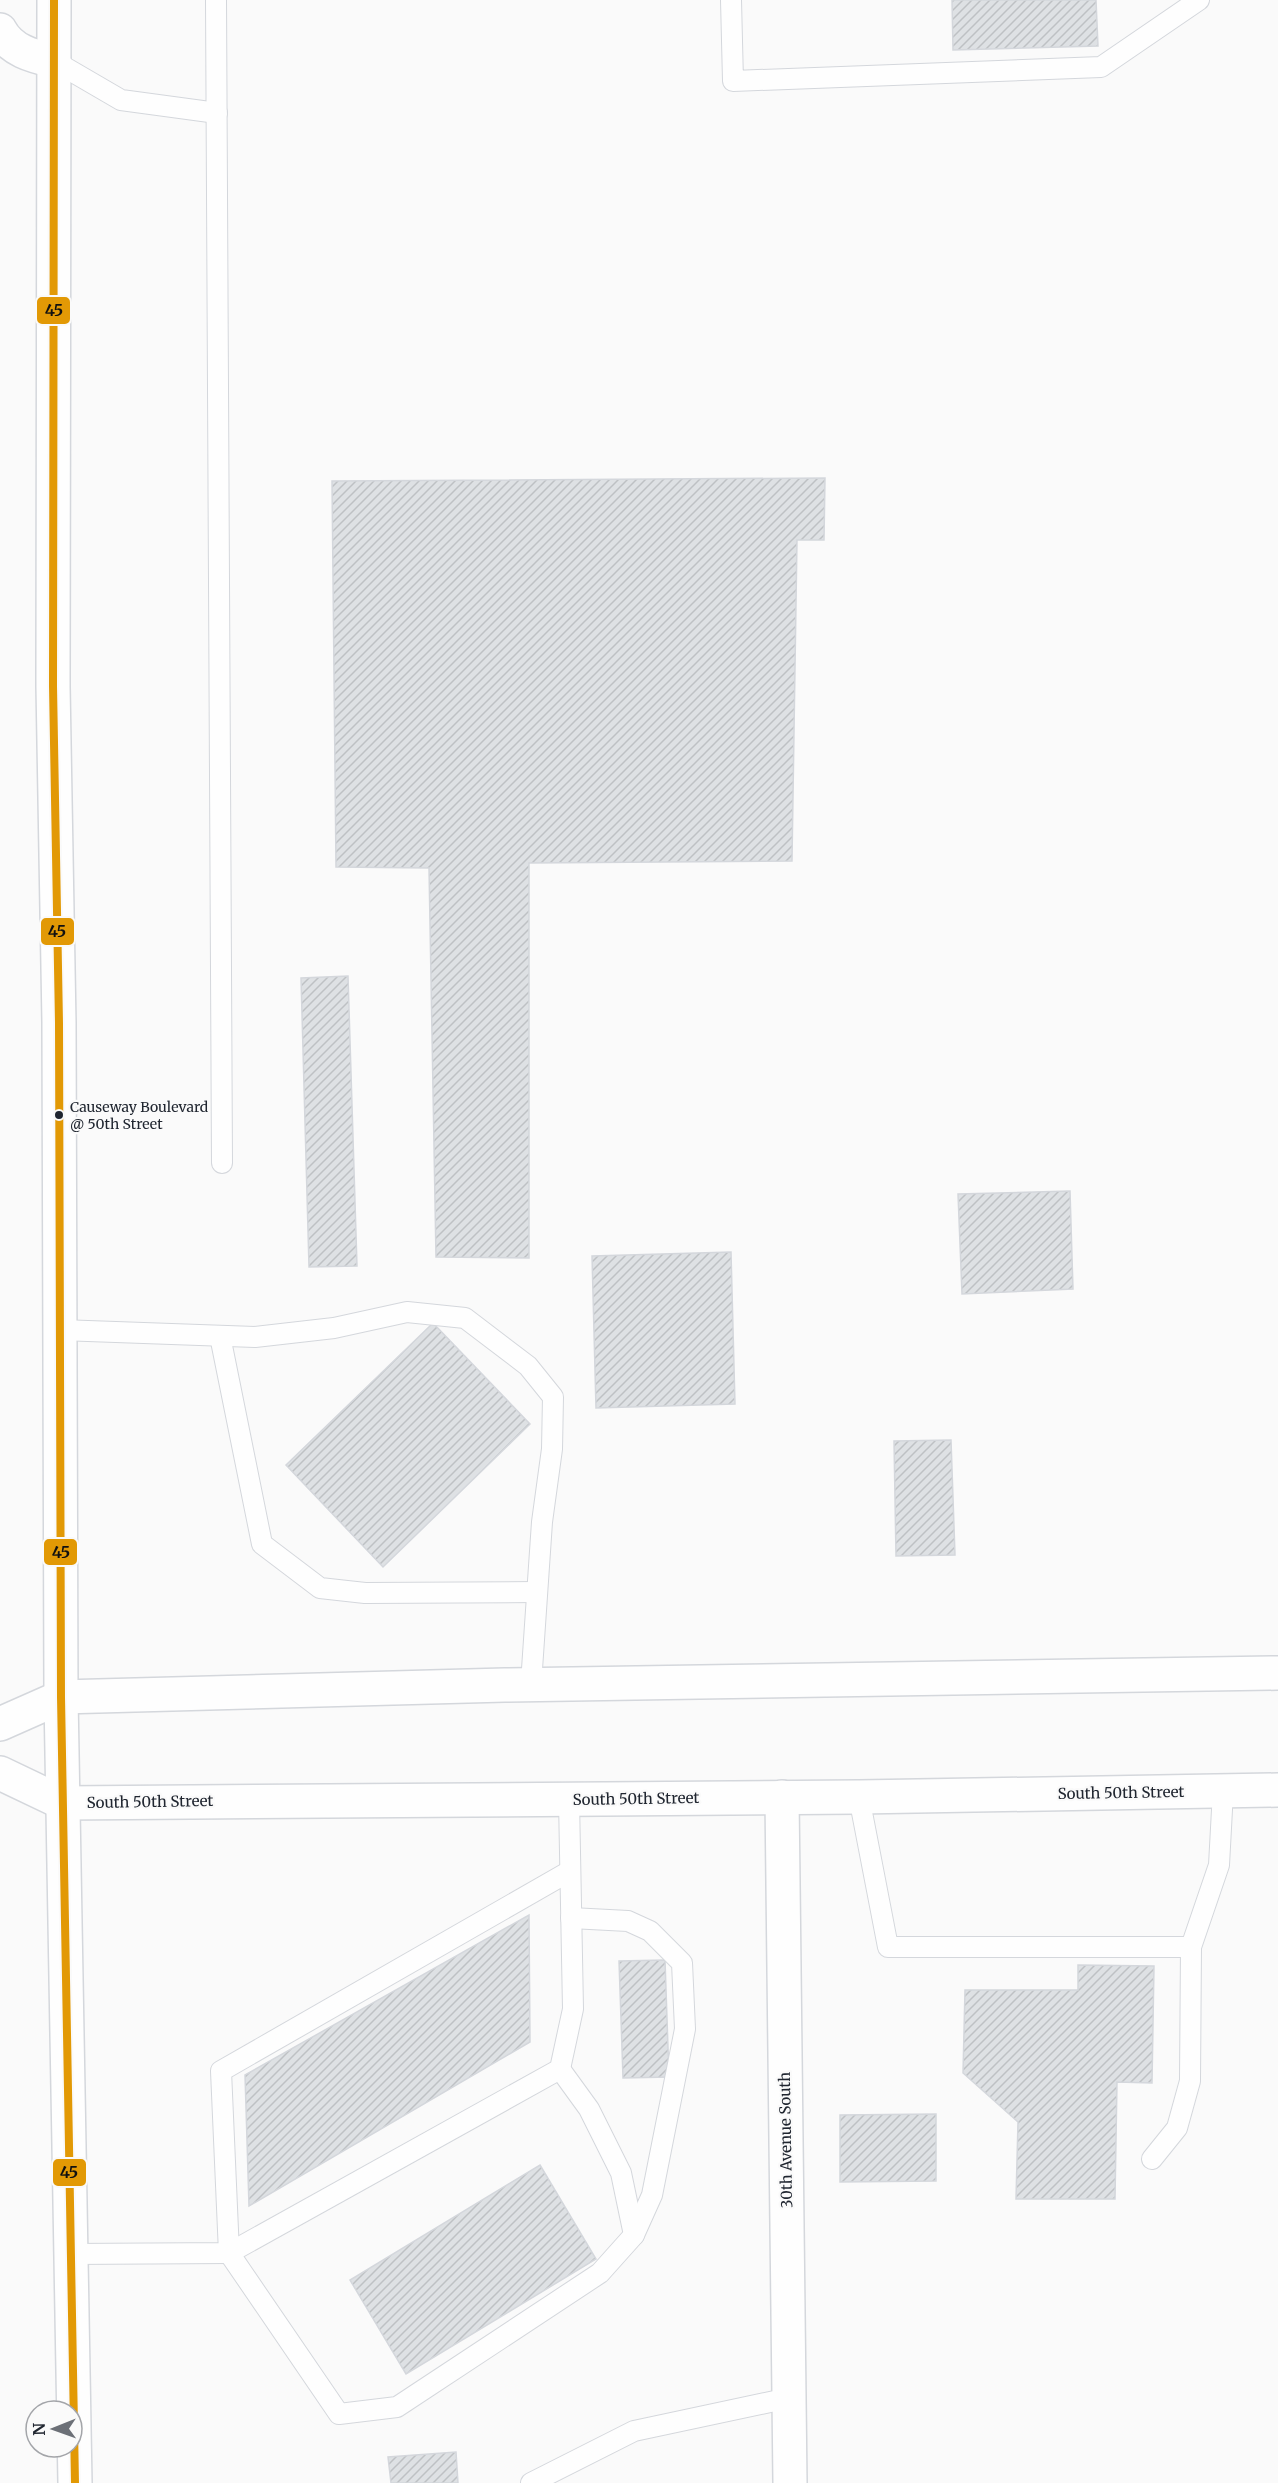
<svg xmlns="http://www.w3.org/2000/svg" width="1278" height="2483" font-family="Merriweather,serif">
	<defs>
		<pattern id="building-hatch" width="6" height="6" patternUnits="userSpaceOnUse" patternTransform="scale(1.5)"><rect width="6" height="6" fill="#dee1e4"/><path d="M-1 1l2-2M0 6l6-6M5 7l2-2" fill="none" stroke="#bec1c4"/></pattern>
	</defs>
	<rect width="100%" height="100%" fill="#fafafa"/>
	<g fill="url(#building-hatch)" stroke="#d4d7dc" stroke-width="1.5">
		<path d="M952,0H1096L1098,46L953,50Z"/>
		<path d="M825,478L824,540H797L792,861L529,863V1258L436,1257L429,868L336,867L332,481Z"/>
		<path d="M348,976L357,1266L309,1267L301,978Z"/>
		<path d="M1070,1191L1073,1289L962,1294L958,1194Z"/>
		<path d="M731,1252L735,1404L596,1408L592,1256Z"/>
		<path d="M433,1323L530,1424L383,1567L286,1465Z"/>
		<path d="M951,1440L955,1555L896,1556L894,1441Z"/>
		<path d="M529,1915L530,2042L249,2206L245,2075Z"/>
		<path d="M665,1960L669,2077L623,2078L619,1961Z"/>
		<path d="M1078,1965L1154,1966L1152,2083L1117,2082L1115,2199H1016L1018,2122L963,2073L965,1990H1078Z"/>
		<path d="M936,2114V2181L840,2182V2115Z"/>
		<path d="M540,2165L596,2259L406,2374L350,2280Z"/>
		<path d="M456,2452L458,2483H391L388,2457Z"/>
	</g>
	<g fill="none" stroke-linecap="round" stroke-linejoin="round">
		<g stroke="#d4d7dc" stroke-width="22">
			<g id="lane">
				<path d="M216,0L222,1163"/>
				<path d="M731,0L733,81L1101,67L1199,0"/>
				<path d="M54,61L121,100L217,113"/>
				<path d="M60,1330L255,1337L334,1328L407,1312L465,1318L528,1366L553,1397L552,1449L542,1522L531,1684"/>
				<path d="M220,1336L262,1544L320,1588L365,1593L537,1592"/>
				<path d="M859,1797L888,1947H1191L1219,1865L1223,1791"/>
				<path d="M570,1871L221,2071L229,2253L339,2414L397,2407L600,2273L634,2235L652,2195L685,2029L682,1963L650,1931L628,1921L571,1918"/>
				<path d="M560,2069L589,2109L621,2173L634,2235"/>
				<path d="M1152,2159L1177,2128L1190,2081L1191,1947"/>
				<path d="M71,2254L229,2253L560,2069L573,2009L569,1800"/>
				<path d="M531,2483L634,2431L789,2398"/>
			</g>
		</g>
		<g stroke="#d4d7dc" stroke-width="36">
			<path id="street" d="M782,1797L790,2483"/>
		</g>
		<g stroke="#d4d7dc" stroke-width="36">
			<g id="secondary">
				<path d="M54,0L53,686L59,1023L61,1697"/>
				<path d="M0,30C11,51 33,56 54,61"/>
			</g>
		</g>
		<g stroke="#d4d7dc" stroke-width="36">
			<g id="primary">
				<path d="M61,1697L75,2483"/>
				<path d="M0,1724L61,1697L505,1685L1278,1673"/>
				<path d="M0,1773L63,1803L859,1797L1278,1790"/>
			</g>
		</g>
		<use href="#lane" stroke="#fefefe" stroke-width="20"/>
		<use href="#street" stroke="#fefefe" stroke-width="33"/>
		<use href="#secondary" stroke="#fefefe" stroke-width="33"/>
		<use href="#primary" stroke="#fefefe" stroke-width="33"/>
		<g stroke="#fafafa" stroke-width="12">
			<path id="bus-1" d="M54,0L53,686L59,1023L61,1697L75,2483"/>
		</g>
		<use href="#bus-1" stroke="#e29905" stroke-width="8"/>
	</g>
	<circle fill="#202630" stroke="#fafafa" stroke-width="2" cx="59" cy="1115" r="5"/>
	<g text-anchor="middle" stroke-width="4.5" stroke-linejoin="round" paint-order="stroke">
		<g font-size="14" fill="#202630" stroke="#fafafa" text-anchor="start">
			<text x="70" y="1112">Causeway Boulevard<tspan x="70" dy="17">@ 50th Street</tspan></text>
		</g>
		<g font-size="15" fill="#202630" stroke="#fafafa">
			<text transform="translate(1121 1793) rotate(-1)" y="5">South 50th Street</text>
			<text transform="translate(636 1799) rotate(-1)" y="5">South 50th Street</text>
			<text transform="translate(150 1802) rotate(-1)" y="5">South 50th Street</text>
			<text transform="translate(786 2140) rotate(-91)" y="5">30th Avenue South</text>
		</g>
	</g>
	<g stroke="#fafafa" stroke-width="2">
		<rect x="36" y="296" width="35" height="29" rx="6" fill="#e29905"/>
		<rect x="40" y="917" width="35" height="29" rx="6" fill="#e29905"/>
		<rect x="43" y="1538" width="35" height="28" rx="6" fill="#e29905"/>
		<rect x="52" y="2158" width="35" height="29" rx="6" fill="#e29905"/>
	</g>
	<g font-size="16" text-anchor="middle" font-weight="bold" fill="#111">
		<text x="54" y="316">45</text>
		<text x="57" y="937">45</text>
		<text x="61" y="1558">45</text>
		<text x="69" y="2178">45</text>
	</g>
	<g transform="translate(54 2429) rotate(269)"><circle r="28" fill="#fafafa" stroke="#a3a5a9" stroke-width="1.5"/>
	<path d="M0-4.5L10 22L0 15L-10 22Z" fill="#6c7077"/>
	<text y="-9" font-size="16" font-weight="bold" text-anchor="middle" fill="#202630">N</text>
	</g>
</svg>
